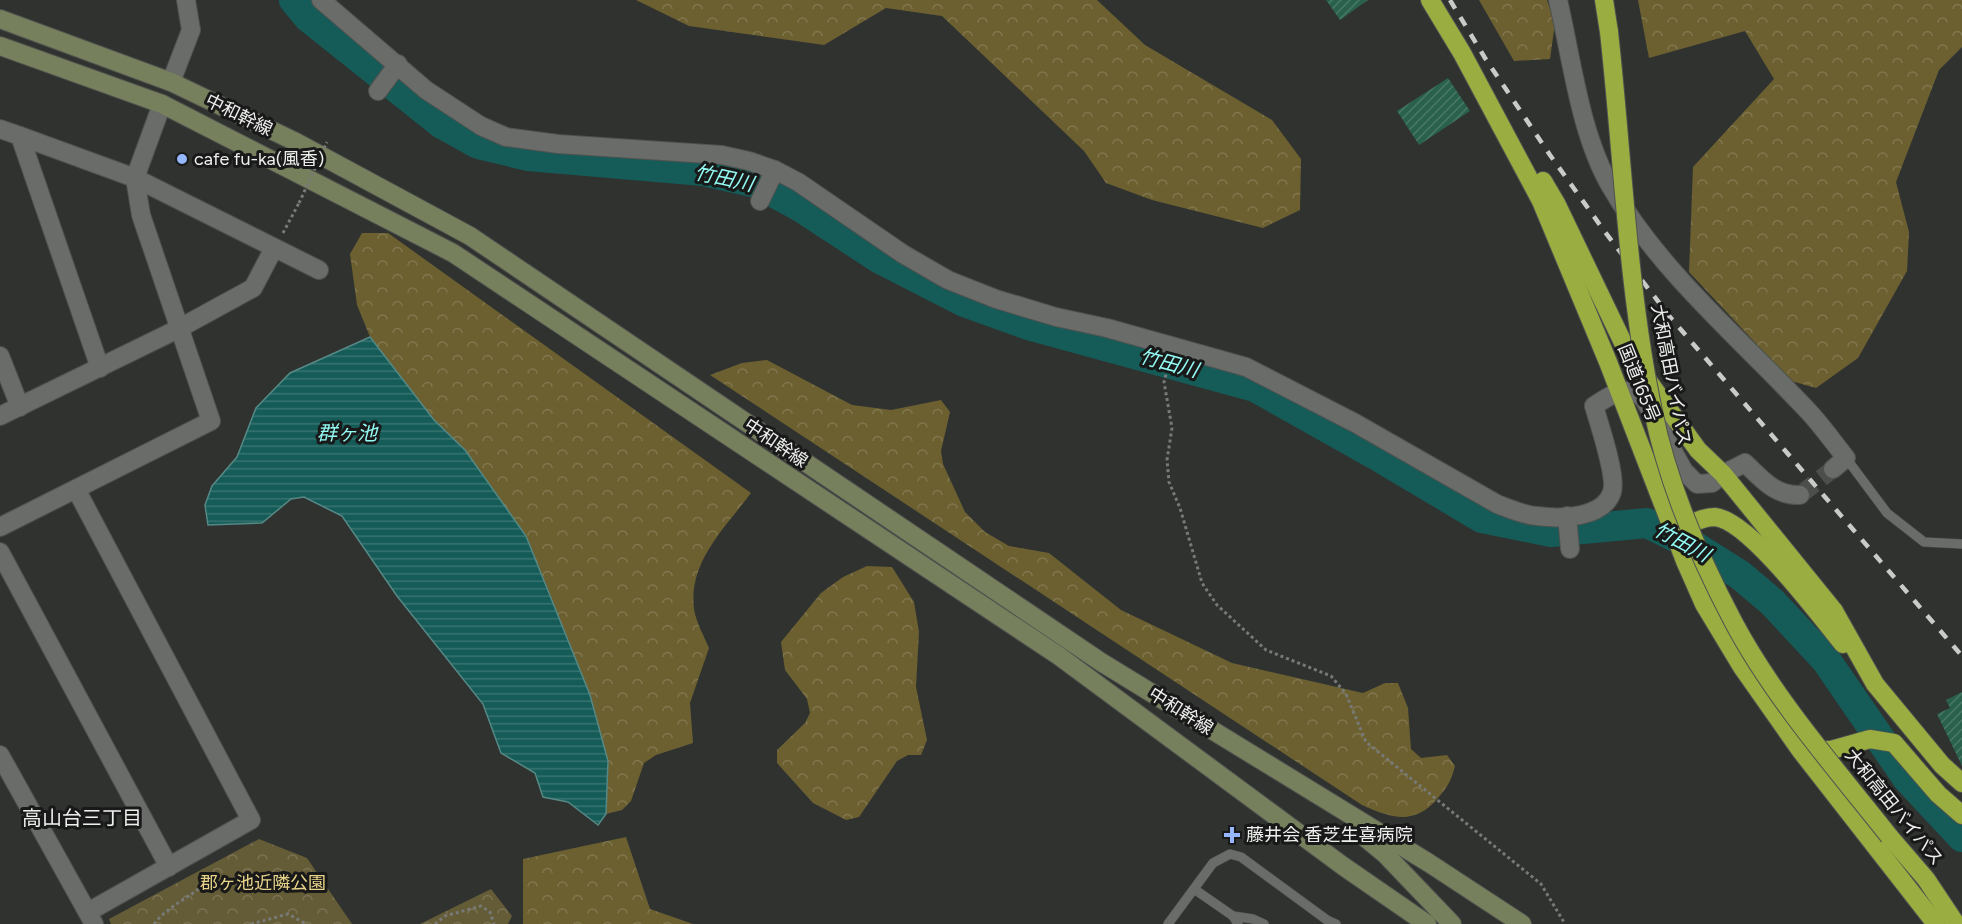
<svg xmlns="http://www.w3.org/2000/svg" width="1962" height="924" font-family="Figtree,'Noto Sans JP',sans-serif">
	<defs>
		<pattern id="forest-crowns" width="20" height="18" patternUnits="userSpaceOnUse" patternTransform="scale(1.5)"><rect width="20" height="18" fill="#6c6031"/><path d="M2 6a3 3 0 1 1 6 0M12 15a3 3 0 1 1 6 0" fill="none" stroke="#81774f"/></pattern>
		<pattern id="park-crowns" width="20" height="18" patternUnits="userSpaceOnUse" patternTransform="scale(1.5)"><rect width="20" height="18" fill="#645b37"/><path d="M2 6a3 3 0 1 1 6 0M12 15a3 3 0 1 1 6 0" fill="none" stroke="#7a7354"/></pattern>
		<pattern id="water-rules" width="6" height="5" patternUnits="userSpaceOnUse" patternTransform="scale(1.5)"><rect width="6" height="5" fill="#155c59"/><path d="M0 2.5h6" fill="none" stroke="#377471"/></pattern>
		<pattern id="building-hatch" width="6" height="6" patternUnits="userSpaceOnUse" patternTransform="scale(1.5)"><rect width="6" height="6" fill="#2a614d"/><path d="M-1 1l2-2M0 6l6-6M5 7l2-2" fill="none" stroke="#497867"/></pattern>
	</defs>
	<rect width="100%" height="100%" fill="#2f322f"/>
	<g fill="url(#forest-crowns)">
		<path d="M636,0H1097L1145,45L1272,120L1301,159L1300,210L1263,228L1152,200L1106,183L1084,151L942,16L886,8L824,45L689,26Z"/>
		<path d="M1479,0H1547L1555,23L1550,59L1514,61Z"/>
		<path d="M1638,0H1962V47L1939,70L1896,182L1909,232L1907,271L1858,358L1816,388L1791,381L1689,272L1693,167L1774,79L1745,31L1649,58Z"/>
		<path d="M362,233H388L751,493C725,528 688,562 694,609C696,622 704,636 709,648L690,703L693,743L656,755L644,763L631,801L622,810L606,814L608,761L465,450L434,420L370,337L357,305L350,254Z"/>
		<path d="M767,360L852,405L891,410L941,400L950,412L941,451L943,464L965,512L985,532L1009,546L1049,553L1121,610L1232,663L1363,693L1385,683H1398L1408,708L1411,749L1421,758L1447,755L1455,766C1451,781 1448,786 1438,798C1415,826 1391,818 1362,805L710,375L742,363Z"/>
		<path d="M867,566L892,567L914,602L919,632L916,687L927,740L921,755H908L897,761L859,817L846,820L813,803L777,763V750L805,723L810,713L807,699L785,670L781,642L821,593L843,577Z"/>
		<path d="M626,837L650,909L693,924H523V859Z"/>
	</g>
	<g fill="url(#park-crowns)">
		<path d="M259,839L307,858L352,924H111L109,919Z"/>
		<path d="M491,889L512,916L508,924H420Z"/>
	</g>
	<path fill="url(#water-rules)" stroke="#568885" stroke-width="1.5" d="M370,337L434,420L465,450L526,536L590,695L608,761L606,814L598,825L568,802L543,797L535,773L501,753L483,704L397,596L342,516L304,497L291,499L262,523L208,525L205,505L212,486L237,457L256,408L290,373Z"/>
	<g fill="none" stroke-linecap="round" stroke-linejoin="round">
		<path stroke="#155c59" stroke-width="30" d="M294,0L308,17L442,124L478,144L528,156L703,171L757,183L802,208L880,259L964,302L1028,325L1255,387L1381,458L1482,518L1551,532L1647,523L1694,546L1740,575L1772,602L1826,660L1907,778L1962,837"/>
	</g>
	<g fill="url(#building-hatch)">
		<path d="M1326,0H1368L1340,20Z"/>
		<path d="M1448,78L1470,111L1419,145L1397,111Z"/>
		<path d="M1962,692V766L1937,714L1950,708L1946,700Z"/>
	</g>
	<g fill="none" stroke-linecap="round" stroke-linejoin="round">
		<path stroke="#4c4e4c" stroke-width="18" stroke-dasharray="18 9" stroke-linecap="butt" d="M1800,495L1833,469"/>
		<g stroke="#4f514f" stroke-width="10">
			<g id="lane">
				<path d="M1846,458L1887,513L1924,542L1962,544"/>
				<path d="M1194,889L1233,916L1238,924"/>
				<path d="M1233,916L1253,919L1264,924"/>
				<path d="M1168,924L1213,863L1230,854L1241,857L1327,920L1336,924"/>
			</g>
		</g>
		<g stroke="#4f514f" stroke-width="20">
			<g id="street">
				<path d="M321,0L426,90L481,126L506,137L558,144L722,155L749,161L775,170L798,182L903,254L948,280L996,299L1056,317L1107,328L1246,367L1355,423L1497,504C1510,509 1523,515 1537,516C1559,519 1603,519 1612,492C1617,476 1599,424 1594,406C1611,395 1626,382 1644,399L1684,471L1697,484L1712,483L1723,474L1745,463C1762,479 1775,496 1800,495"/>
				<path d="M1558,0C1572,60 1580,134 1611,187C1661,273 1742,340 1809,412C1822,426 1834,443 1846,458L1833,469"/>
				<path d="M171,82L191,30L186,0"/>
				<path d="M378,91L398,64"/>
				<path d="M0,129L20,136L100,368"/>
				<path d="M20,136L135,178L319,270"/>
				<path d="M760,201L775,170"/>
				<path d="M0,356L20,407"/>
				<path d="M0,416L178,329L253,288L274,248"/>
				<path d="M76,489L251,820L88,912"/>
				<path d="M1567,516L1570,549"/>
				<path d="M0,527L211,421L141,215L135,178L162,104"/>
				<path d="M0,552L169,867"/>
				<path d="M0,755L94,924"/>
			</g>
		</g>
		<g stroke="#4f514f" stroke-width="20">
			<g id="secondary">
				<path d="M0,19L171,82L294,141L470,236L1101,662L1429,863L1522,924"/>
				<path d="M0,46L162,104L453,253L1059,656L1343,866L1427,924"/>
				<path d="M1356,830L1385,854L1452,924"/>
			</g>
		</g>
		<g stroke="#4f514f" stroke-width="20">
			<g id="highway">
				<path d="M1430,0L1462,53L1541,201L1608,362L1685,561L1704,604L1742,667L1801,751L1936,924"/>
				<path d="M1604,0L1609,32"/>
				<path d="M1543,181L1556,203L1628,353L1698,450L1723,474L1834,611L1875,684L1942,765L1962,783"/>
				<path d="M1684,538C1684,530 1690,524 1697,521C1702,519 1710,517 1715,517C1749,520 1820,616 1843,644"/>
				<path d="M1809,750H1831L1870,739L1894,743L1938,794L1962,815"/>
				<path d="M1889,836L1926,879L1956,924"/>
			</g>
		</g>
		<g stroke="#777a77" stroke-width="3" stroke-dasharray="3 3" stroke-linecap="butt">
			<path d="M283,233L299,203"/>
			<path d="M1169,363L1164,382L1172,428L1167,460L1169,482L1180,508L1202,583L1217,605L1266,650L1331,676L1346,694L1366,742L1541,884L1565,924"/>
			<path d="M154,924C168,906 189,898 206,883"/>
			<path d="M251,924L288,914L306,924"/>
			<path d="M435,924L445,916L481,906L490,912L494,924"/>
		</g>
		<use href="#lane" stroke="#696c68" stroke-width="9"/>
		<use href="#street" stroke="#696c68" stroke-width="18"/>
		<use href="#secondary" stroke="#77805c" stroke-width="18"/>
		<use href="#highway" stroke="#99ad41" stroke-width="18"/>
		<path stroke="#c9cbc9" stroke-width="4.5" stroke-dasharray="10 10" stroke-linecap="butt" d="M1450,0L1485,58L1550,155L1605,232L1670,317L1962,656"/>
		<g stroke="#4f514f" stroke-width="20" stroke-linecap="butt">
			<path id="highway-bridge" d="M1609,32C1623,158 1627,286 1653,411C1668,484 1699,557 1734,623C1774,698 1836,769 1889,836"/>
		</g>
		<path stroke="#777a77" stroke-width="3" stroke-dasharray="3 3" stroke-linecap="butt" d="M299,203L327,142"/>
		<use href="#highway-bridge" stroke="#99ad41" stroke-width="18"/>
	</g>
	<g fill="#94b7fd" stroke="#181918" stroke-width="2">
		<circle cx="182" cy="159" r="6"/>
		<path d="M1229 826h6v6h6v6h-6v6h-6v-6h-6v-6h6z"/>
	</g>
	<g text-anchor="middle" stroke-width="6" stroke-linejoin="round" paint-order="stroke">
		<g font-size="18" fill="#edefed" stroke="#181918">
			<text transform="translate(239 115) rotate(26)" y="6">中和幹線</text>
			<text transform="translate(1671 375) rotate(79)" y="6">大和高田バイパス</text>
			<text transform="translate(1639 383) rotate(68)" y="6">国道165号</text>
			<text transform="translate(776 443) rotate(34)" y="6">中和幹線</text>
			<text transform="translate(1181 711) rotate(32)" y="6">中和幹線</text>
			<text transform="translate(1894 807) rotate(51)" y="6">大和高田バイパス</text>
		</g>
		<g font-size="18" fill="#edefed" stroke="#181918" text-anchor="start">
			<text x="194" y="165">cafe fu-ka(風香)</text>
			<text x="1246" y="841">藤井会 香芝生喜病院</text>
		</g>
		<g font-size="18" fill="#e7d389" stroke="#181918">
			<text x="263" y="889">郡ヶ池近隣公園</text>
		</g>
		<g font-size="20" font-style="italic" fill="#93faf4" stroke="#181918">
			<text transform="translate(724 178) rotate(12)" y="7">竹田川</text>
			<text transform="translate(1169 363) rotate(15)" y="7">竹田川</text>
			<text x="347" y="440">群ヶ池</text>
			<text transform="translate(1682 542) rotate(28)" y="7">竹田川</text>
		</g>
		<g font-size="20" fill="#edefed" stroke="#181918">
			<text x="82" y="825">高山台三丁目</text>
		</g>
	</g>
</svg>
